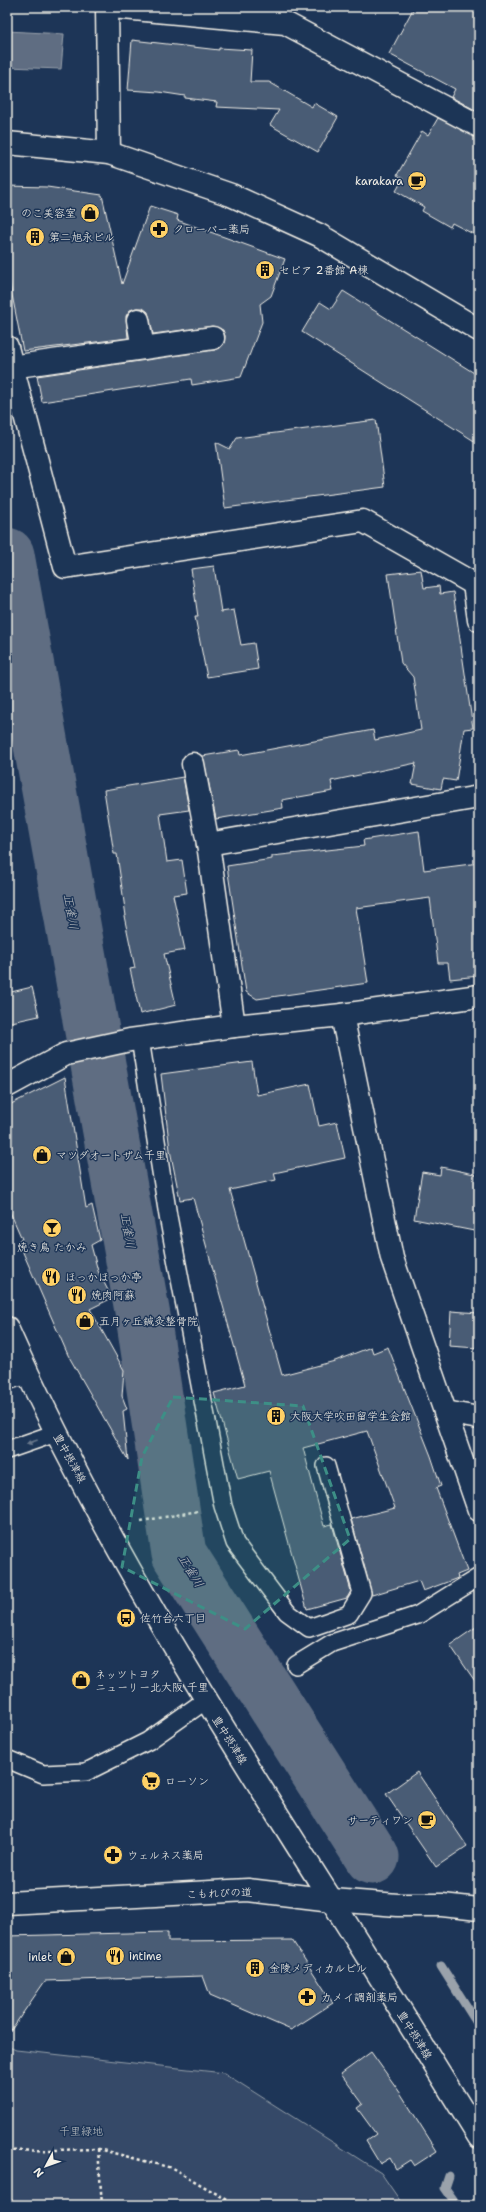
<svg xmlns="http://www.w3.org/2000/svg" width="486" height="2212" font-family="'Shantell Sans','Klee One',sans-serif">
	<rect width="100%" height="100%" fill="#1d3557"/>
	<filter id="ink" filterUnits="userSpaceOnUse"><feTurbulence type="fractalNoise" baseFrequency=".025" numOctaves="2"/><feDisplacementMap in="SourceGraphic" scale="8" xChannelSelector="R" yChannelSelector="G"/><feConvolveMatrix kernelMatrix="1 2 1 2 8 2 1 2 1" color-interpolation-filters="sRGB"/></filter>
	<g filter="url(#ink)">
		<path fill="#354a67" stroke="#949ea8" d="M7,2046L16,2050L224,2073L381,2173L403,2205H7Z"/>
		<path fill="#5e6d82" stroke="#9aa2ab" d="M7,31L64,34L61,69L7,67Z"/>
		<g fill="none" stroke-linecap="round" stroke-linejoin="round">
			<g stroke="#9aa2ab" stroke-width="9">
				<path d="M441,1966L479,2026"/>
				<path d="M449,2176L445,2188L457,2205"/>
			</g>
			<path stroke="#5e6d82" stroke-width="55" d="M7,555L143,1316L179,1554L372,1857"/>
		</g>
		<g fill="#485b74" stroke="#f4f1e8">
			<path d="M414,7H479V112L451,97L455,89L389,54Z"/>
			<path d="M132,40L219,50V48L252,50L250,82H269L312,107L314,103L338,117L318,152L270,125L279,110L216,107L217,102L185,98V96L159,92L128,90Z"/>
			<path d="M438,118L479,138V237L452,223L450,227L422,211L424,207L396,191L403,179L397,175L422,131L428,135Z"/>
			<path d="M7,186L47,187L102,195L122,284L150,206L178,215L177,220L285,259L271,296L260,304L262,322L241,377L192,385L191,379L42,402L37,376L215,350L220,348L224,343L225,336L223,330L212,326L153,334L148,312L143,308H136L130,310L126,316L128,338L23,351L7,269Z"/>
			<path d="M343,291L479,376V444L302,332L320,302L331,309Z"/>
			<path d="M376,420L385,487L225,508L216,442L230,449L237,438Z"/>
			<path d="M214,566L221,612L234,610L241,645L254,643L258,669L207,677L195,617H198L191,569Z"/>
			<path d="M421,570L424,588L439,586L440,594L453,592L473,728L464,729L456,781L443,779L441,789L412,784L416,763L331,781L333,791L282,800L283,808L216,819L203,756L239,750L240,755L373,730L375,740L421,730L413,677L401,663L388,574Z"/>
			<path d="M183,777L189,810L160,814L167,862L182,860L187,893L173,895L185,950L164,954L176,1005L140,1014L130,969L135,968L124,916H126L117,854H114L104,790Z"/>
			<path d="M419,831L424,870L479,863V976L450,979L448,963H438L430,898L356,908L368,983L257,999L246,992L227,866L272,859V856L364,846L363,840Z"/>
			<path d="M32,987L39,1016L7,1023V993Z"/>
			<path d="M252,1062L257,1095L310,1084L319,1126L337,1122L345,1158L274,1173L276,1180L230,1190L282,1375L335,1361L371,1347L373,1353L388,1347L431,1456L441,1486L436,1488L467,1571L457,1575L458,1578L423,1591L419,1581L372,1595L351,1519L395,1508L367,1431L303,1448L324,1526L332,1524L351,1591L347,1598L307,1609L269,1471L238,1479L214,1393L245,1385L193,1198L180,1200L170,1150L161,1074Z"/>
			<path d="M65,1077L86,1208L92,1205L100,1240L91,1245L98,1271L112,1298L90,1309L124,1370L122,1396L127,1409L123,1411L128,1460L68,1355L18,1241L22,1239L7,1205V1106Z"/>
			<path d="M441,1167L479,1175V1232L414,1219L422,1172L440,1175Z"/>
			<path d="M451,1311L479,1313L477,1348L449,1346Z"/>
			<path d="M479,1625V1687L450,1645Z"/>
			<path d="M417,1772L467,1846L436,1867L386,1794Z"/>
			<path d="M168,1932V1941L292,1940L333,2003L291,2030L210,1995L203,1976L45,1981L7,2036V1936Z"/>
			<path d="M371,2052L401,2094L437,2151L414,2166L410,2160L396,2169L390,2158L380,2164L366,2141L376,2134L357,2108L363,2104L341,2074Z"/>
		</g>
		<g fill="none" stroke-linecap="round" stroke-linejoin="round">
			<g stroke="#f4f1e8" stroke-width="20">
				<g id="service">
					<path d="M140,1039L168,1216L223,1506L235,1543L287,1612L309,1628L349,1614L362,1593L326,1466"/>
					<path d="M7,1381L27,1375"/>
					<path d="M7,1450L56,1433"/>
					<path d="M296,1665L332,1643L418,1615L479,1577"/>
					<path d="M7,1759L43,1774L86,1772L148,1741L206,1700"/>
				</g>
			</g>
			<g stroke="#f4f1e8" stroke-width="25">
				<g id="minor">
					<path d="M107,7L109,153"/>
					<path d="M112,7L285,23L479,126"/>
					<path d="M138,320L143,348"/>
					<path d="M7,347L65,567L363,521L474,584L479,585"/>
					<path d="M11,367L213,338"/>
					<path d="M474,584L479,620"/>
					<path d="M193,764L208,844"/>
					<path d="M342,1015L392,1258L479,1510"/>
					<path d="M234,1026L208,844L479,797"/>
					<path d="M7,1086L66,1054L130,1040L234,1026L342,1015L479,996"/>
					<path d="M445,1412L479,1418"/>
				</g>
			</g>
			<g stroke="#f4f1e8" stroke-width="25">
				<g id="tertiary">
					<path d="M7,143L109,153L231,195L319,235L479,330"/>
					<path d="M7,1903L248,1890L332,1900L398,1905H442L479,1909"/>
				</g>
			</g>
			<g stroke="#f4f1e8" stroke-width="25">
				<path id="secondary" d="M7,1328C96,1529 215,1716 332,1901C382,1979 430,2058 479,2137"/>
			</g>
			<g stroke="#f4f1e8" stroke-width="2.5" stroke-dasharray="3 3" stroke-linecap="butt">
				<path d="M141,1521L199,1511"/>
				<path d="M98,2149L102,2205"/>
				<path d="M7,2151L98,2149L172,2168L236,2205"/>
			</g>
			<use href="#service" stroke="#1d3557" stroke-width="17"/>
			<use href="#minor" stroke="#1d3557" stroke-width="22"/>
			<use href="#tertiary" stroke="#1d3557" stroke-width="22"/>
			<use href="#secondary" stroke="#1d3557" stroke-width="22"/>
		</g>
		<defs><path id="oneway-solid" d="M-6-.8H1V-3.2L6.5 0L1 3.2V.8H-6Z"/></defs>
		<use fill="#68778a" href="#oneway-solid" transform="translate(32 1442) rotate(161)"/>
	</g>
	<path fill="#3d8f86" fill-opacity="0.2" stroke="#3d8f86" stroke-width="3" stroke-dasharray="8 5" stroke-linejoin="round" d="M173,1397L303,1406L350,1539L245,1629L122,1567L142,1457Z"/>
	<defs>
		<g id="cafe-disc" transform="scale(1)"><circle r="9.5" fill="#ffd166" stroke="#1d3557"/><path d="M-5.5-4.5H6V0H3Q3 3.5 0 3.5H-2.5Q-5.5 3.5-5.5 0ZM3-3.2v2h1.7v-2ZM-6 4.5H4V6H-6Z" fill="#111"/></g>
		<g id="shop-disc" transform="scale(1)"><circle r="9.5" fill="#ffd166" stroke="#1d3557"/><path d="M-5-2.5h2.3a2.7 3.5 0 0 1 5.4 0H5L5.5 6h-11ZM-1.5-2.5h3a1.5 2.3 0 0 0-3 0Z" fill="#111"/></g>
		<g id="pharmacy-disc" transform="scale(1)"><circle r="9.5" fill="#ffd166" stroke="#1d3557"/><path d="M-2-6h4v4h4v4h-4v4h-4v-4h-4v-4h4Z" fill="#111"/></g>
		<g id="building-disc" transform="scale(1)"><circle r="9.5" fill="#ffd166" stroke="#1d3557"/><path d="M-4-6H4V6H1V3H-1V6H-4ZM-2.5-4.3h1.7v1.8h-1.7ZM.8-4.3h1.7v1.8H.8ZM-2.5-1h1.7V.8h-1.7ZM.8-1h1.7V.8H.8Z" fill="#111"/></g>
		<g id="bar-disc" transform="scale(1)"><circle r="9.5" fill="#ffd166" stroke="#1d3557"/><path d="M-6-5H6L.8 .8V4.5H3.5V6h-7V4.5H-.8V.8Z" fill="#111"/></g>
		<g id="restaurant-disc" transform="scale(1)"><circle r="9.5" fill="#ffd166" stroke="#1d3557"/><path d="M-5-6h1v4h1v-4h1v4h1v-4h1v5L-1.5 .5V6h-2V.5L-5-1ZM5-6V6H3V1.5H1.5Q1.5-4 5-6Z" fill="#111"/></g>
		<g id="bus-disc" transform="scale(1)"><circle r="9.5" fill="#ffd166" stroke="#1d3557"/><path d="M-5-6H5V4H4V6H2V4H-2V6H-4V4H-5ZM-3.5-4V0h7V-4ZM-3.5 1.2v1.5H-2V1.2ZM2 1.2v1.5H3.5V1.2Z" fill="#111"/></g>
		<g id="supermarket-disc" transform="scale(1)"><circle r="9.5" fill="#ffd166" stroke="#1d3557"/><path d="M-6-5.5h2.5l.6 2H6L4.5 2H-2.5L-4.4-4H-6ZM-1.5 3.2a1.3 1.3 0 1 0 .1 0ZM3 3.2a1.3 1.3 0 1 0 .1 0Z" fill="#111"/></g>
	</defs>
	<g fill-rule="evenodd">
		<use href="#cafe-disc" x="417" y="181"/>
		<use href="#shop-disc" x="90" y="213"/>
		<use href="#pharmacy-disc" x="159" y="229"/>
		<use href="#building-disc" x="35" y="237"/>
		<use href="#building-disc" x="265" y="270"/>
		<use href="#shop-disc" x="42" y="1155"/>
		<use href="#bar-disc" x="52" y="1228"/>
		<use href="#restaurant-disc" x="51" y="1277"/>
		<use href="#restaurant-disc" x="77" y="1295"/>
		<use href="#shop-disc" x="85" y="1321"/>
		<use href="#building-disc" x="276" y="1416"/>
		<use href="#bus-disc" x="126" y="1618"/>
		<use href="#shop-disc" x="81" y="1680"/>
		<use href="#supermarket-disc" x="151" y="1781"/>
		<use href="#cafe-disc" x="427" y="1820"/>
		<use href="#pharmacy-disc" x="113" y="1855"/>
		<use href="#restaurant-disc" x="115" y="1956"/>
		<use href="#shop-disc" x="66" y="1957"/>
		<use href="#building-disc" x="255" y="1968"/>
		<use href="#pharmacy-disc" x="307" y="1997"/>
	</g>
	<g text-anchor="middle" stroke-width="3" stroke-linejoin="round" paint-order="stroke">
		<g font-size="11" fill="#f4f1e8" stroke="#1d3557" text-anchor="start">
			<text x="403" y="185" text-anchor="end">karakara</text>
			<text x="76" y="217" text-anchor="end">のこ美容室</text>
			<text x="173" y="233">クローバー薬局</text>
			<text x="49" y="241">第二旭永ビル</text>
			<text x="279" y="274">セピア 2番館 A棟</text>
			<text x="56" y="1159">マツダオートザム千里</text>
			<text x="52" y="1251" text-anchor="middle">焼き鳥 たかみ</text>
			<text x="65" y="1281">ほっかほっか亭</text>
			<text x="91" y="1299">焼肉阿蘇</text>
			<text x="99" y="1325">五月ヶ丘鍼灸整骨院</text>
			<text x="290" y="1420">大阪大学吹田留学生会館</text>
			<text x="140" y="1622">佐竹台六丁目</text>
			<text x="95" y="1678">ネッツトヨタ<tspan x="95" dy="13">ニューリー北大阪 千里</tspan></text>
			<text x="165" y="1785">ローソン</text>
			<text x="413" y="1824" text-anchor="end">サーティワン</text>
			<text x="127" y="1859">ウェルネス薬局</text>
			<text x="129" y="1960">intime</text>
			<text x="52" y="1961" text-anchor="end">inlet</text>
			<text x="269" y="1972">金陵メディカルビル</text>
			<text x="321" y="2001">カメイ調剤薬局</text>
		</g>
		<g font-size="11" fill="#f4f1e8" stroke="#1d3557">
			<text transform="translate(70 1458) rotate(61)" y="4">豊中摂津線</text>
			<text transform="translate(230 1740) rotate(58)" y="4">豊中摂津線</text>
			<text transform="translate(219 1893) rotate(-2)" y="4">こもれびの道</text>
			<text transform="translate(415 2035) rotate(58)" y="4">豊中摂津線</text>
		</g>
		<g font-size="11" fill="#bbbfc1" stroke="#1d3557">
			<text x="81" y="2135">千里緑地</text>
		</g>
		<g font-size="12" font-style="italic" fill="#c0c3c4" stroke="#1d3557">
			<text transform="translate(71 912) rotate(80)" y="4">正雀川</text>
			<text transform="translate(128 1231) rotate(80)" y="4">正雀川</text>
			<text transform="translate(191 1571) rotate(59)" y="4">正雀川</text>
		</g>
	</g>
	<rect width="486" height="2212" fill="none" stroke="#1d3557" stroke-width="24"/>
	<rect x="12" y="12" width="462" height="2188" fill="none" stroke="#f4f1e8" stroke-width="1.5" filter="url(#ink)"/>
	<g transform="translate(46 2166) rotate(229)" stroke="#1d3557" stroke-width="3" paint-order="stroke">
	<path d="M0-3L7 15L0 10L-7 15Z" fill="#f4f1e8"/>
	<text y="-6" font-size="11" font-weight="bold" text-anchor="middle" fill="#f4f1e8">N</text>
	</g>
</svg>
